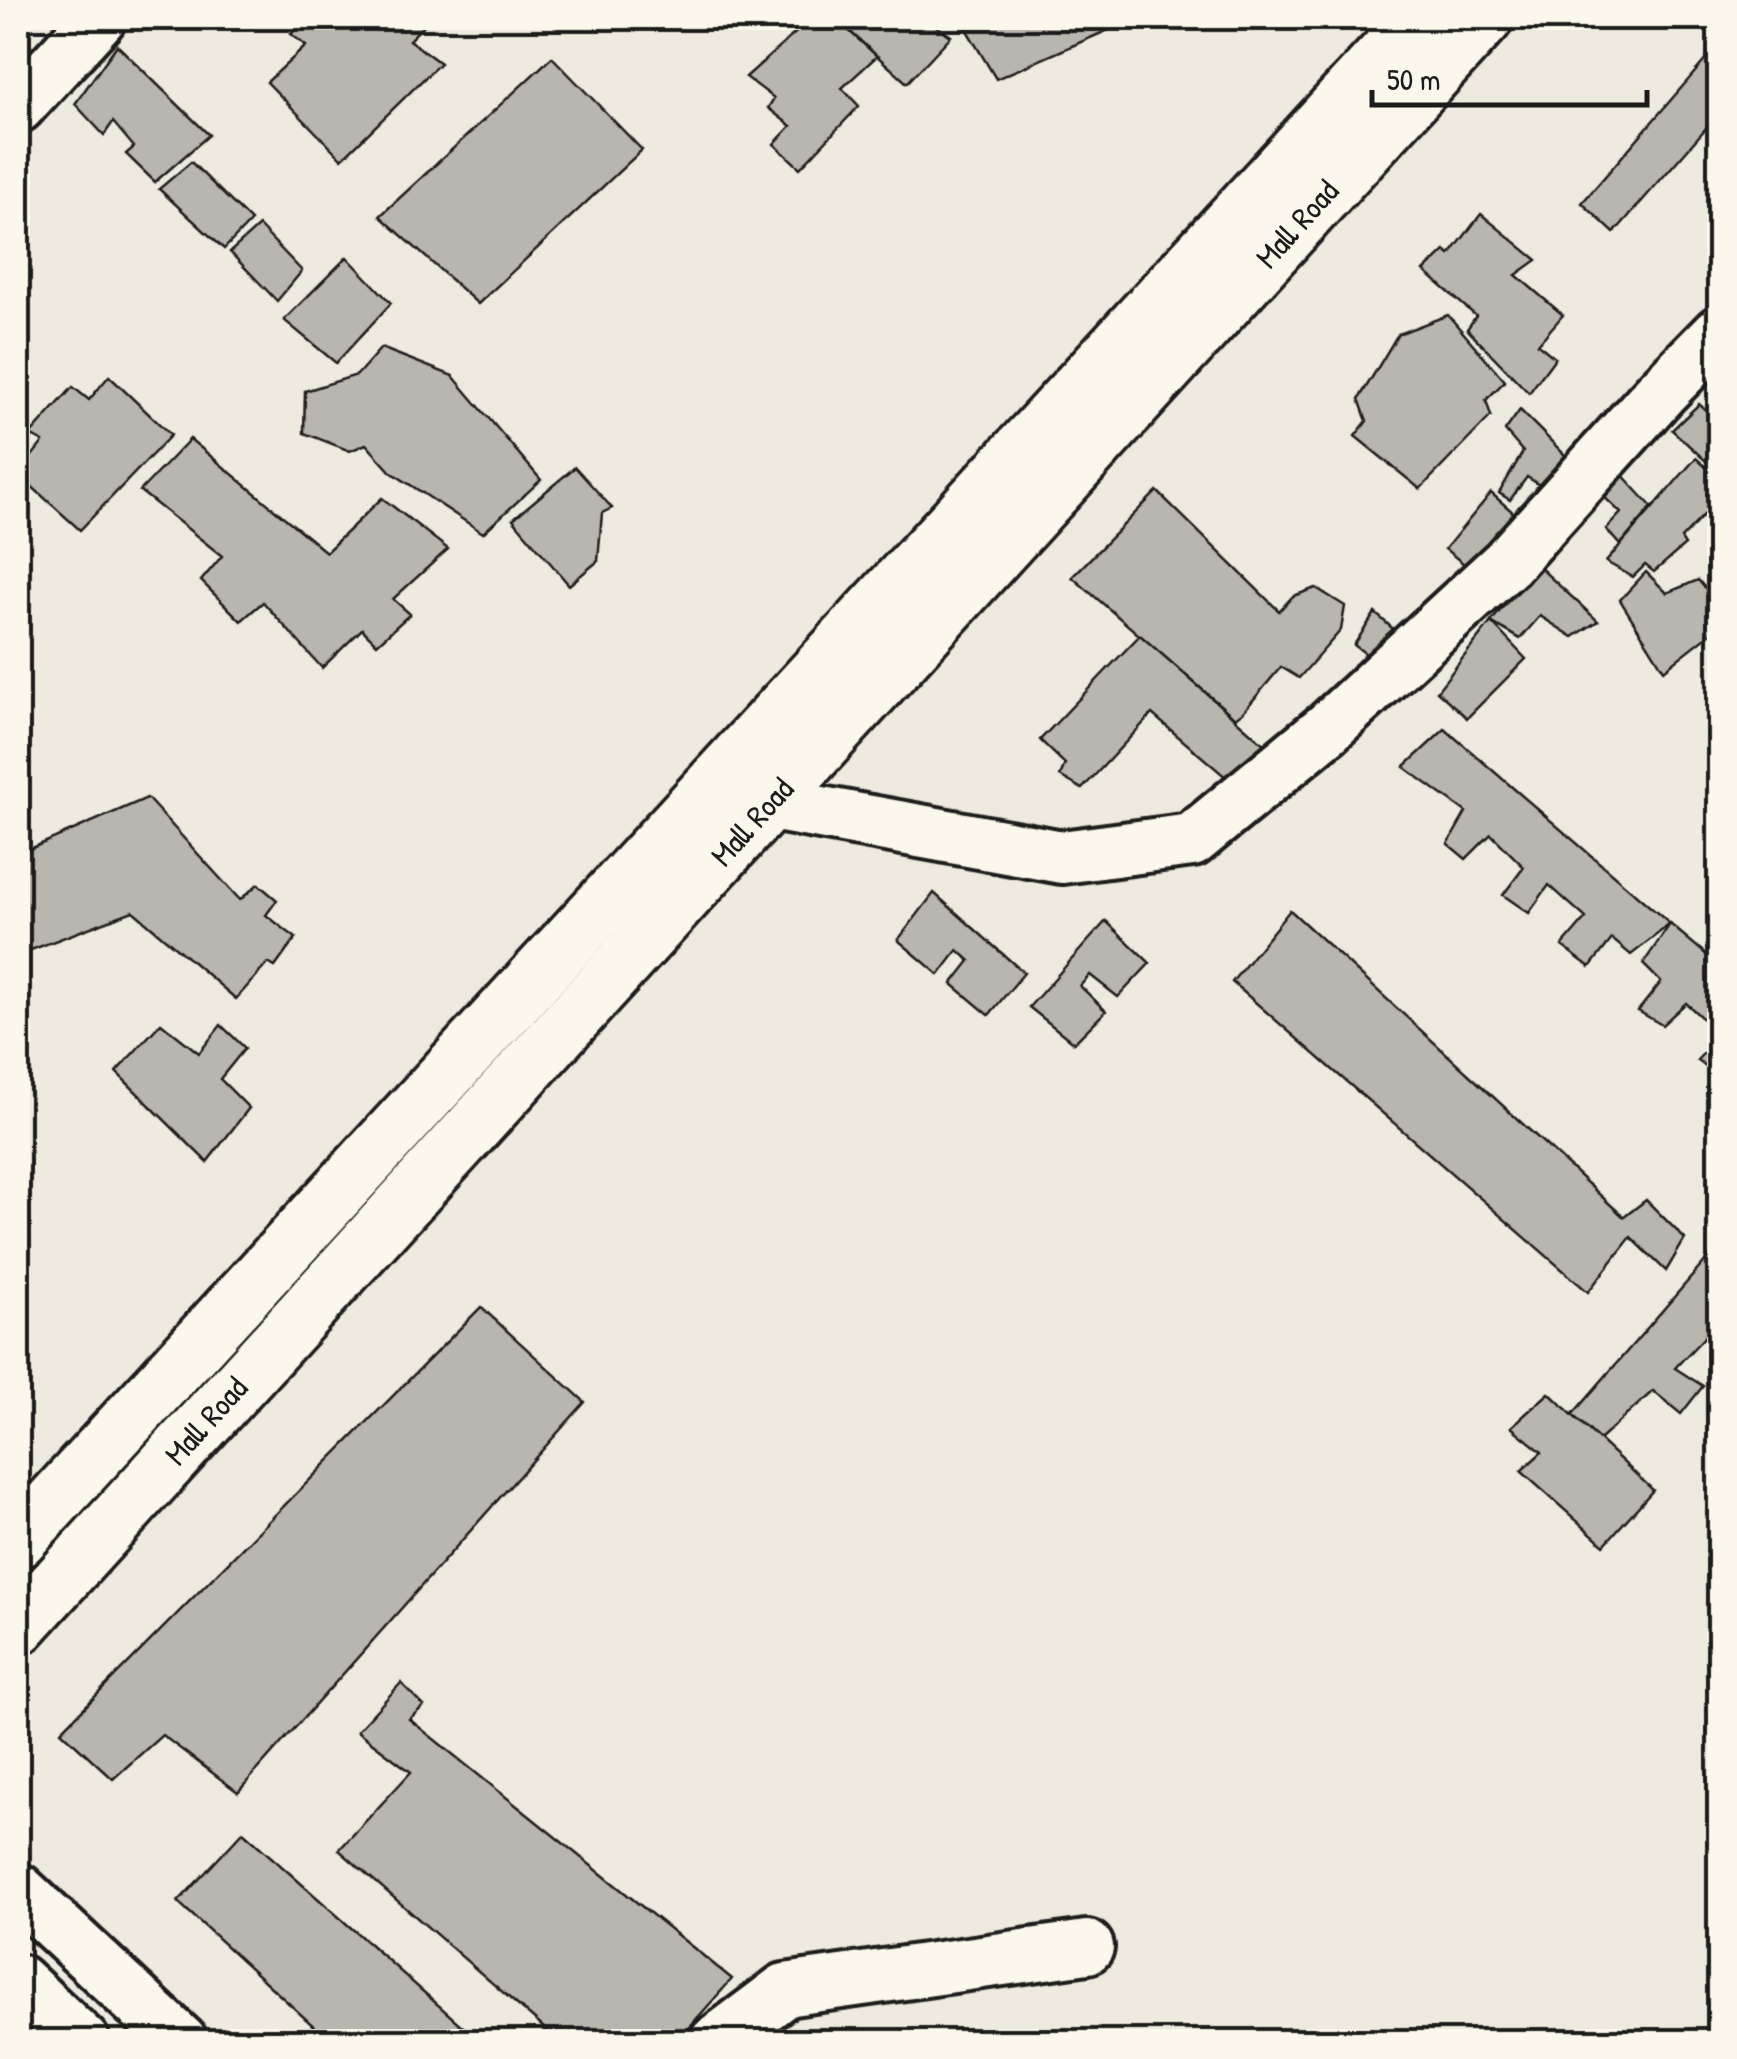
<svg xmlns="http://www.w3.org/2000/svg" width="1737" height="2059" font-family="'Patrick Hand',sans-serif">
	<rect width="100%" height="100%" fill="#eeeadf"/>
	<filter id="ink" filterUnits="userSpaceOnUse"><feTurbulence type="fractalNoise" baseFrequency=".01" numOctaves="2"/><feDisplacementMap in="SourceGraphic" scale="20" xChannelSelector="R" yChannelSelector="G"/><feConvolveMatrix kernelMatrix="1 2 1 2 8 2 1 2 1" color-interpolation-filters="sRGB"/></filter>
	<g filter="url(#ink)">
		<g fill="#b9b6af" stroke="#1c1c1c" stroke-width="2.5">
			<path d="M307,18H319L328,25L338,18H431L409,40L440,63L342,159L267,82L306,46L291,34Z"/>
			<path d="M812,18H835L877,56L842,88L859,106L800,168L774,144L791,126L768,108L774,98L746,77Z"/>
			<path d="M835,18H924L951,36L907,83Z"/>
			<path d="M983,18H1136L996,79L965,27Z"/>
			<path d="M1720,43V112L1614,233L1582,203Z"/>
			<path d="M117,45L209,135L155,182L126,154L134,147L113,122L104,135L75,104Z"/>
			<path d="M552,57L642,150L478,304L380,216Z"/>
			<path d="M191,162L251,221L224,249L159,189Z"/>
			<path d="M1481,214L1537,260L1516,275L1563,315L1538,344L1555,358L1529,393L1467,329L1476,316L1424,271L1445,251L1450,255Z"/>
			<path d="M259,226L302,271L277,301L230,252Z"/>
			<path d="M347,257L391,303L336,363L284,320Z"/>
			<path d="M1448,315L1505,381L1486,400L1491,416L1420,489L1355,436L1367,421L1359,399L1398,334Z"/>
			<path d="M381,348L453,376L541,480L483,533L391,472L366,444L350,451L304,433L305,391L357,375Z"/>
			<path d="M109,376L171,435L80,530L18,474L43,442L30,435L73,387L89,400Z"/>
			<path d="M1699,404L1720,423V474L1672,430Z"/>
			<path d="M1520,410L1581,471L1559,498L1527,477L1510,500L1499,493L1523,452L1505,431Z"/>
			<path d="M190,439L326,552L382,498L448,549L393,599L410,614L377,644L362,629L322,668L263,602L241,621L201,581L222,556L140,491Z"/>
			<path d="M1696,458L1720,480V498L1681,539L1685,545L1654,572L1645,565L1633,577L1606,562Z"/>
			<path d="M575,467L612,508L602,513L598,561L569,585L513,519Z"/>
			<path d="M1619,471L1652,507L1620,545L1606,529L1621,513L1600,493Z"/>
			<path d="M1157,491L1279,611L1293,596L1316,588L1345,606L1341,630L1299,678L1281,667L1243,712L1235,718L1072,577Z"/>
			<path d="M1491,493L1531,528L1487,582L1445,549Z"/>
			<path d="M1537,565L1598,621L1573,637L1540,616L1520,639L1491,622Z"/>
			<path d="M1646,572L1667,593L1698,580L1720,605V626L1664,670L1620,600Z"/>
			<path d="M1375,613L1399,634L1378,663L1354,645Z"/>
			<path d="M1491,622L1526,659L1467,718L1437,691Z"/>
			<path d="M1140,635L1265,745L1235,785L1152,714L1082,789L1060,776L1065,764L1040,740Z"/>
			<path d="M1445,729L1670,924L1631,955L1612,939L1590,967L1562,946L1586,918L1549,885L1529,913L1503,895L1524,867L1491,834L1466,859L1448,844L1466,812L1404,767Z"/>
			<path d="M147,798L240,900L258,884L277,900L266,915L296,938L275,967L268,963L236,999L133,911L18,955V854Z"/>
			<path d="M934,893L1024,973L989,1015L952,984L970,961L958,950L939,975L898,940Z"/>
			<path d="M1290,910L1624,1217L1646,1200L1685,1239L1666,1271L1631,1237L1588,1292L1232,982Z"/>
			<path d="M1106,921L1150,963L1118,997L1090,975L1080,986L1106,1011L1074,1043L1029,1007Z"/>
			<path d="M1670,924L1720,966V1035L1686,1003L1662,1025L1638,1011L1661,982L1643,964Z"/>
			<path d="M161,1023L199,1053L221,1025L245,1048L220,1079L249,1108L207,1162L116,1072Z"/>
			<path d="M1720,1036V1078L1697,1060Z"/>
			<path d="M1720,1244V1340L1710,1331L1675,1368L1703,1386L1681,1414L1653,1391L1599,1440L1572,1415Z"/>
			<path d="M481,1307L585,1402L238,1792L162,1735L113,1779L61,1731Z"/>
			<path d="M1549,1393L1653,1490L1604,1545L1521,1471L1542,1452L1511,1427Z"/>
			<path d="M401,1683L424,1706L409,1719L732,1979L676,2042H560L339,1850L411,1772L357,1731Z"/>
			<path d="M243,1832L480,2042H331L178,1902Z"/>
		</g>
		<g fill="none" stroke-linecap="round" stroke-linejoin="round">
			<g stroke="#1c1c1c" stroke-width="60">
				<g id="minor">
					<path d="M18,106L99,18"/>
					<path d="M733,797L1062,857L1192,840L1328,728L1507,563L1661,392L1720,332"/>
					<path d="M18,1890L181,2042"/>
					<path d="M18,1981L83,2042"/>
					<path d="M716,2042L785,1990L1087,1947"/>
				</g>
			</g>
			<g stroke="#1c1c1c" stroke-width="62">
				<g id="major">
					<path d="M18,1540L1419,18"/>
					<path d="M18,1627L1485,18"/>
				</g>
			</g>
			<use href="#minor" stroke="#fbf7ec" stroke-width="52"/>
			<use href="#major" stroke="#fbf7ec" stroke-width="55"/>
		</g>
	</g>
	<g text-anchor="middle" stroke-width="8" stroke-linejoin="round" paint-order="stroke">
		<g font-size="32" fill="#1c1c1c" stroke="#fbf7ec">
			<text transform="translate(1297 224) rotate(-48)" y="11">Mall Road</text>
			<text transform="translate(752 822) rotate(-48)" y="11">Mall Road</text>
			<text transform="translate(206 1421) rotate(-48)" y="11">Mall Road</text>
		</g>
	</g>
	<rect width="1737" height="2059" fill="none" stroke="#fbf7ec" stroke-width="60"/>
	<rect x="30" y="30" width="1677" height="1999" fill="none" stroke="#1c1c1c" stroke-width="4" filter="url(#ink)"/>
	<path d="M1372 90v15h275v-15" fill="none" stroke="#1c1c1c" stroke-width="5"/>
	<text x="1387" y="90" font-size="30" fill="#1c1c1c" stroke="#fbf7ec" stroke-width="8" paint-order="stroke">50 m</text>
</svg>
